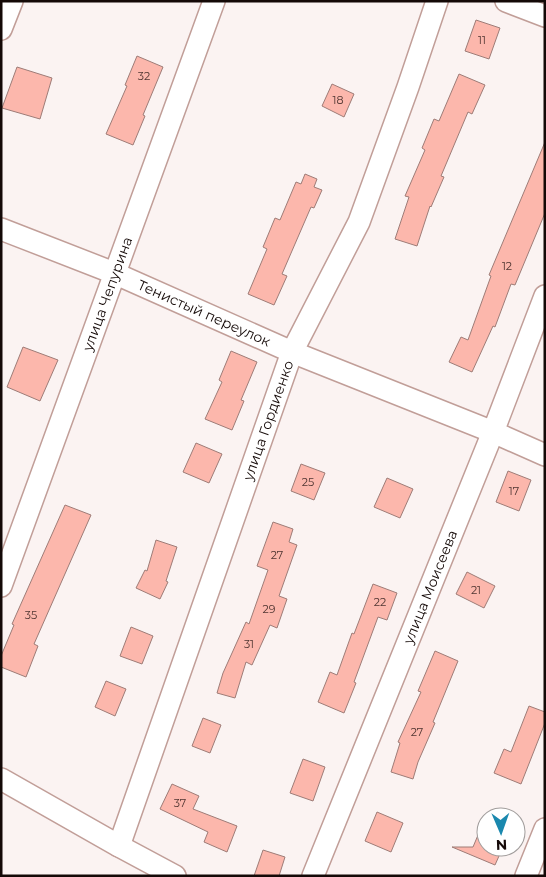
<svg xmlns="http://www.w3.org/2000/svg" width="546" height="877" font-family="Montserrat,sans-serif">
	<rect width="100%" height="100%" fill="#fbf3f2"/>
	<g fill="#fcb7ac" stroke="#9e7c77">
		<path d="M476,20L500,28L489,59L465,51Z"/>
		<path d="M137,56L163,67L143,115L145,116L133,145L106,134L127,86L125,85Z"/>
		<path d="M17,67L52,78L40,119L2,108Z"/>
		<path d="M459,74L485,85L472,114L468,112L441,176L444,177L431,207L430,206L417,246L395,239L409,197L405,196L425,150L422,148L434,119L439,121Z"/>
		<path d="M332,84L354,94L344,117L322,106Z"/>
		<path d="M545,142V213L515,285L511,284L495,327L493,326L472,372L449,362L461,337L468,340L491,276L489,275Z"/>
		<path d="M305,174L317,179L314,187L322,190L314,208L311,207L282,274L287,276L274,305L248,294L267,249L263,247L275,218L280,220L296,182L301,184Z"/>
		<path d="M23,347L58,360L40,401L7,387Z"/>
		<path d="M231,351L257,362L241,400L244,401L232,430L205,419L222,382L219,380Z"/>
		<path d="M196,443L222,454L209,483L183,472Z"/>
		<path d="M301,464L325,473L314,500L291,491Z"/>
		<path d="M508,471L531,480L519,511L496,502Z"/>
		<path d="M387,478L413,489L400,518L374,507Z"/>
		<path d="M65,505L91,515L34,644L38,646L26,677L1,667V656L14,625L12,624Z"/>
		<path d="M273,522L293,529L289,542L297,545L279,596L287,599L277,628L270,625L252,665L246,662L235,698L217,693L223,673L246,622L249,624L268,570L257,566Z"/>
		<path d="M156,540L177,547L166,581L168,582L160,599L136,588L145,570L147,571Z"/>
		<path d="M467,572L495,586L484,608L456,594Z"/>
		<path d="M373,584L397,593L387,620L378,617L354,682L356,683L344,713L318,702L330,672L337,675L352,633L354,634Z"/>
		<path d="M131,627L153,636L142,664L120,656Z"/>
		<path d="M435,651L458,661L433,722L435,723L418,762L413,779L391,772L400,743L398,742L421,692L418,691Z"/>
		<path d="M106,681L126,689L115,716L95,707Z"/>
		<path d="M529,706L545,712V723L521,784L494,773L504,749L511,752Z"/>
		<path d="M203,718L221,725L210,753L192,746Z"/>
		<path d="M303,759L325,767L313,801L290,793Z"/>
		<path d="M172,784L199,796L193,809L237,826L227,852L204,842L208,832L160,809Z"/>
		<path d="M377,812L403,823L391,852L365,841Z"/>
		<path d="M486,816V847H503L495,865L452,847H473Z"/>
		<path d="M263,850L285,857L279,876H254Z"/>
	</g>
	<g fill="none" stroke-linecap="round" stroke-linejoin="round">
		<g stroke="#c19e98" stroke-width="24">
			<g id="minor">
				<path d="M506,1L545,16"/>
				<path d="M1,29L12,1"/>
				<path id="s1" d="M1,229L114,273L292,352L493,432L545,455"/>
				<path id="s2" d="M1,586L214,1"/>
				<path d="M1,779L119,846L175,876"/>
				<path id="s3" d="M119,846L292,352L359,222L408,87L437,1"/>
				<path id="s4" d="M313,876L493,432L545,296"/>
				<path d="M526,876L545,829"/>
			</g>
		</g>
		<use href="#minor" stroke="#fff" stroke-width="21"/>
	</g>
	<g text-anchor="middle" stroke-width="4" stroke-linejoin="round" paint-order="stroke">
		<g font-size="11" fill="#4e3430">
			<text x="482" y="44">11</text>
			<text x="144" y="80">32</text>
			<text x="338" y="104">18</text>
			<text x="507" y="270">12</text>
			<text x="308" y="486">25</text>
			<text x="514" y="495">17</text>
			<text x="277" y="559">27</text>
			<text x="476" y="594">21</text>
			<text x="380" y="606">22</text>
			<text x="269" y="613">29</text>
			<text x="31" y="619">35</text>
			<text x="249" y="648">31</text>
			<text x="417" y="736">27</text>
			<text x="180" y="807">37</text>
		</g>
		<g font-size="14" fill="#140907" stroke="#fff">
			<text dy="5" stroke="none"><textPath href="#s2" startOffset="311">улица Чепурина</textPath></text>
			<text dy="5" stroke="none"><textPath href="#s1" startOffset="220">Тенистый переулок</textPath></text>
			<text dy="5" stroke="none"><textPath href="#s3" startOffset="451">улица Гордиенко</textPath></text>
			<text dy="5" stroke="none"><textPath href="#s4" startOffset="312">улица Моисеева</textPath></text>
		</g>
	</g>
	<rect width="546" height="877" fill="none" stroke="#140907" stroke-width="5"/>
	<g transform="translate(501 832) rotate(178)"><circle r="24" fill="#ffffff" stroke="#a19d9c"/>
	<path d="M0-4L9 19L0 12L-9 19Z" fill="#1a88ae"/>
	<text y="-8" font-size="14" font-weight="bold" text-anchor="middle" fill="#140907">N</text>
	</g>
</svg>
